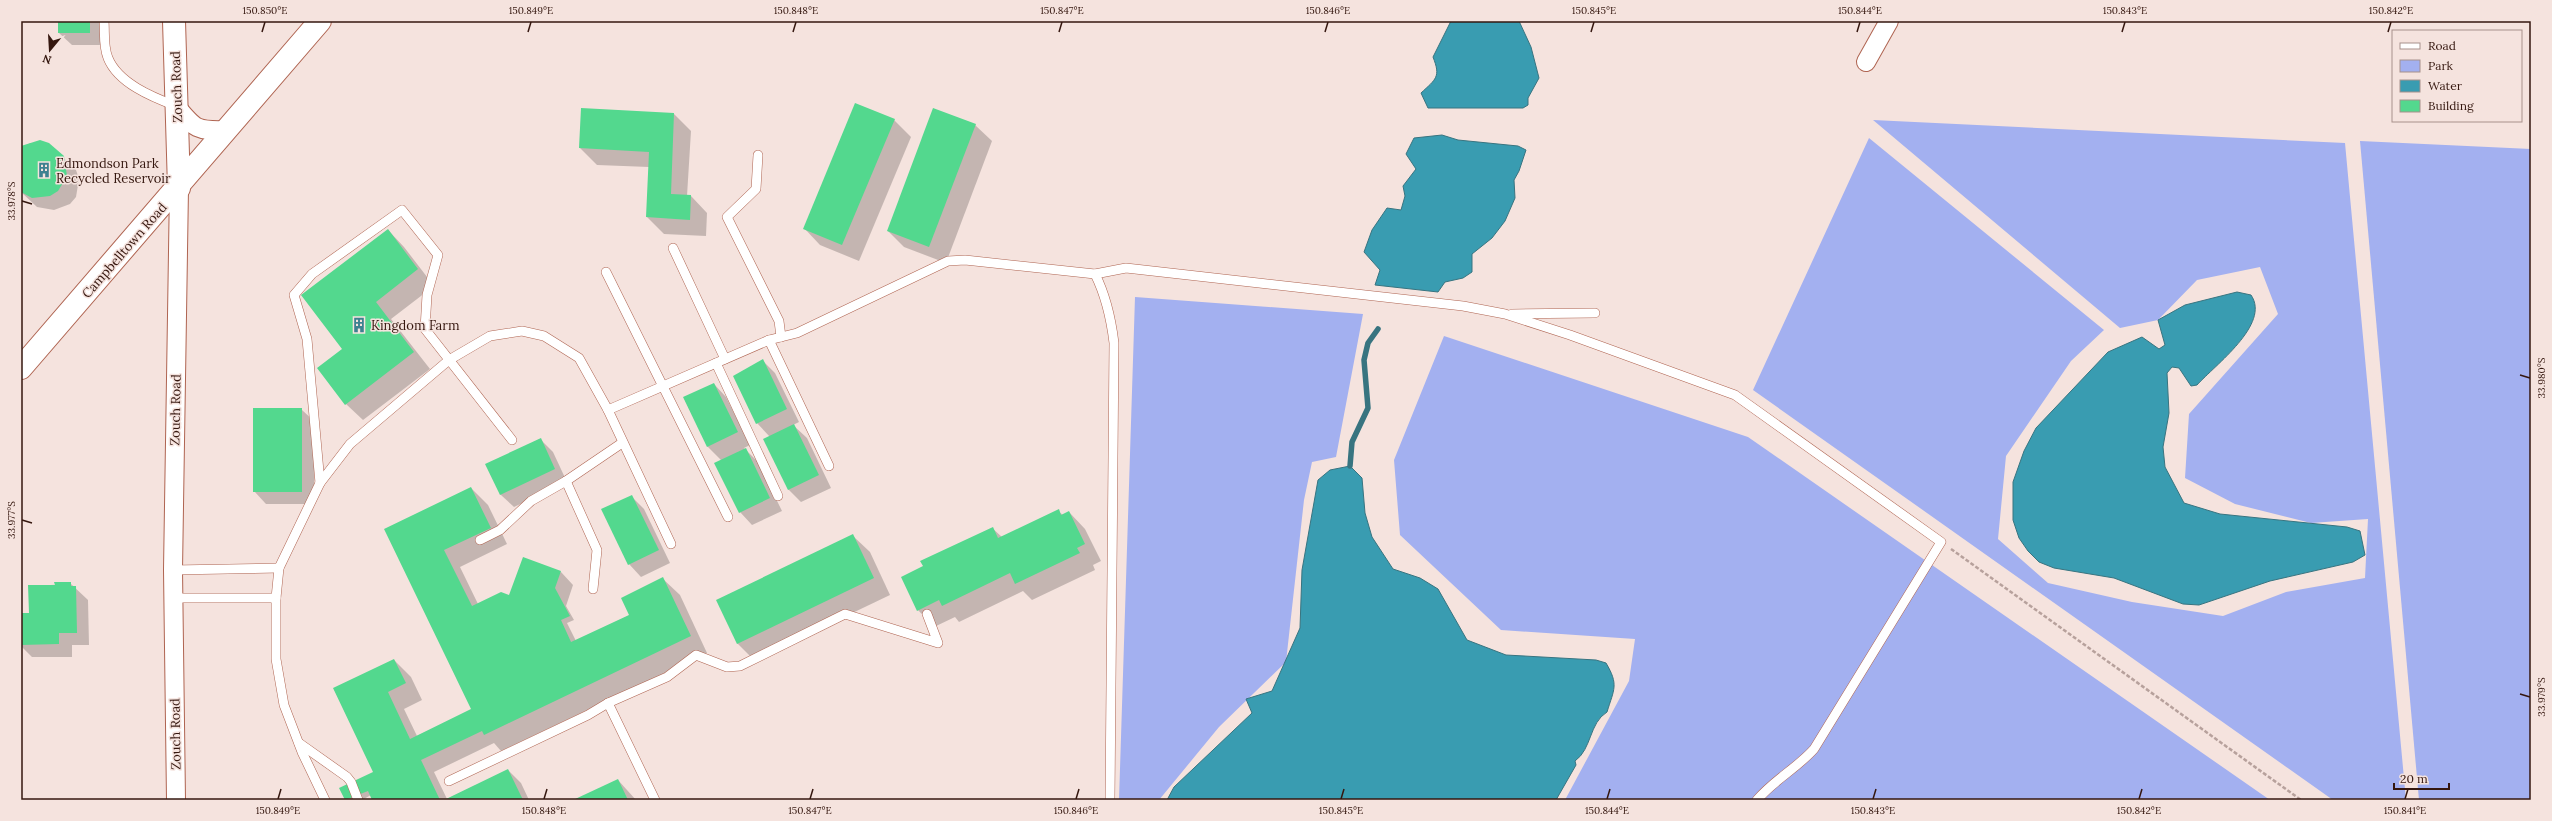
<svg xmlns="http://www.w3.org/2000/svg" width="2552" height="821" font-family="Lora,serif">
	<rect width="100%" height="100%" fill="#f5e3de"/>
	<g fill="#a3b0f0">
		<path d="M1873,120L2345,143L2406,800H2333L1753,390L1869,138L2104,330L2071,361L2006,456L1998,539L2048,583L2132,602L2223,616L2286,592L2365,578L2368,519L2311,523L2235,504L2185,478L2189,414L2278,314L2260,267L2197,280L2158,320L2120,328Z"/>
		<path d="M2360,141L2531,149V800H2419Z"/>
		<path d="M1135,297L1363,314L1336,457L1312,462L1304,500L1286,662L1219,727L1159,800H1119Z"/>
		<path d="M1444,336L1748,437L2270,800H1565L1629,681L1635,639L1501,630L1400,535L1394,460Z"/>
	</g>
	<g fill="#399cb1" stroke="#387480">
		<path d="M1451,21H1519L1531,47L1539,78L1528,98V105L1523,108H1428L1421,93C1436,79 1441,77 1433,57Z"/>
		<path d="M1442,135L1458,140L1518,146L1526,150L1519,171L1514,180L1515,198L1505,221L1492,238L1472,254V272L1463,278L1445,282L1438,292L1375,285L1380,270L1364,252L1372,230L1387,208L1401,210L1405,196L1403,186L1416,169L1406,154L1414,138Z"/>
		<path d="M2237,292L2251,295C2271,324 2215,365 2197,385L2191,386L2179,368L2172,367L2167,373L2169,413L2163,447L2165,467L2184,503L2220,514L2347,527L2360,531L2365,555L2353,562L2270,581L2199,605L2183,604L2114,578L2054,568L2039,562L2028,551L2019,538L2013,520V482L2024,451L2036,428L2108,352L2142,337L2159,349L2165,345L2158,320L2185,305Z"/>
		<path d="M1350,466L1362,478L1365,513L1372,537L1393,569L1420,578L1438,589L1467,640L1506,655L1596,660L1606,663C1619,685 1614,689 1607,712C1589,723 1592,749 1575,761L1576,765L1556,800H1167L1174,787L1252,713L1246,699L1272,691L1300,628L1302,570L1318,480L1330,470Z"/>
	</g>
	<g fill="#0003">
		<path d="M59,21H102L103,45H72L59,33Z"/>
		<path d="M674,114L691,131L687,196H691L707,213L706,236L664,234L647,217L649,167L597,165L580,148Z"/>
		<path d="M894,120L911,137L859,261L820,245L804,228Z"/>
		<path d="M975,125L992,141L946,263L904,247L888,231Z"/>
		<path d="M30,143L49,144L76,170L79,179L76,197L70,204L54,210L37,207L21,192V149Z"/>
		<path d="M388,230L404,247L434,286L391,319L430,369L363,420L346,404L344,349Z"/>
		<path d="M763,361L775,373L799,422L793,425L807,438L831,488L801,502L788,489L770,437L757,423Z"/>
		<path d="M714,384L726,397L750,445L744,448L758,462L782,511L752,525L740,512L721,460L708,447L684,398Z"/>
		<path d="M254,409L302,410L315,422L314,504H266L254,491Z"/>
		<path d="M540,439L553,452L567,482L514,507L501,495L486,465Z"/>
		<path d="M471,488L488,505L507,544L460,567L478,604L510,596L561,572L573,585L566,606L574,620L567,623L576,641L630,615L663,579L680,595L707,653L501,751L494,743L434,772L447,799L508,770L521,783L529,800H374L371,795L362,800H346L341,788L376,776L334,689L394,660L411,677L422,700L404,709L417,736L473,710L386,529Z"/>
		<path d="M631,496L644,509L670,563L641,577L629,564Z"/>
		<path d="M1058,511L1063,515L1069,512L1085,529L1101,561L1093,565L1095,570L1032,600L1023,591L959,622L955,617L934,627L918,610L992,528L1002,537Z"/>
		<path d="M853,536L870,552L890,595L754,660L737,643Z"/>
		<path d="M71,584L88,600L89,645H72V657H32L21,646V614H30L29,586Z"/>
		<path d="M618,780L636,800H575Z"/>
	</g>
	<g fill="none" stroke-linecap="round" stroke-linejoin="round">
		<path stroke="#387480" stroke-width="5.5" d="M1350,466L1352,442L1368,408L1364,360L1368,343L1378,329"/>
	</g>
	<g fill="#53d88e">
		<rect x="58" y="21" width="32" height="12"/>
		<path d="M855,103L895,119L842,245L803,229Z"/>
		<path d="M581,108L674,113L671,194L691,195L690,220L646,217L649,152L579,148Z"/>
		<path d="M933,108L976,124L929,247L887,231Z"/>
		<path d="M40,140L49,143L64,156L67,176L58,191L50,196L32,198L21,192V146Z"/>
		<path d="M388,229L418,269L376,302L414,352L345,405L317,368L342,349L301,295Z"/>
		<path d="M763,359L787,409L756,424L733,376Z"/>
		<path d="M714,383L738,432L707,447L683,397Z"/>
		<rect x="253" y="408" width="49" height="84"/>
		<path d="M794,424L819,475L788,490L763,439Z"/>
		<path d="M541,438L555,469L500,495L485,464Z"/>
		<path d="M746,448L770,498L739,513L714,463Z"/>
		<path d="M471,487L491,528L444,550L472,606L501,592L509,595L523,557L561,571L555,588L570,616L561,620L571,642L629,615L621,598L663,577L691,636L484,735L482,731L421,760L440,800H372L368,791L345,800L339,788L373,772L333,688L394,659L406,683L388,692L410,739L471,709L384,529Z"/>
		<path d="M632,495L659,550L628,565L601,509Z"/>
		<path d="M1059,509L1061,515L1069,511L1085,544L1077,548L1080,553L1015,584L1010,573L942,606L939,600L917,611L901,577L923,566L920,561L993,527L998,538Z"/>
		<path d="M853,534L874,578L737,644L716,600Z"/>
		<path d="M54,582H71V586H76L77,633H59V644L21,645V613H29L28,585H55Z"/>
		<path d="M508,769L523,800H444Z"/>
		<path d="M618,779L628,800H573Z"/>
	</g>
	<g fill="none" stroke-linecap="round" stroke-linejoin="round">
		<g stroke="#af6451" stroke-width="10">
			<g id="service">
				<path d="M104,21C105,33 103,46 108,58C118,83 152,97 176,106"/>
				<path d="M758,155L756,189L727,217L779,321L781,337"/>
				<path d="M673,248L725,359"/>
				<path d="M606,272L728,517"/>
				<path d="M1095,274L1126,268L1463,306L1505,314L1570,335L1735,395L1941,542L1814,749C1797,768 1774,780 1757,800"/>
				<path d="M1512,314L1595,313"/>
				<path d="M769,340L829,466"/>
				<path d="M716,363L778,496"/>
				<path d="M608,410L769,340L797,333L948,261L965,260L1095,274C1106,296 1111,318 1114,343L1110,800"/>
				<path d="M566,481L597,550L593,589"/>
				<path d="M320,483L307,339L294,295L312,274L402,210L438,255L427,295L425,329L512,440"/>
				<path d="M480,540L500,530L531,501L566,481L622,443"/>
				<path d="M173,570L279,568"/>
				<path d="M173,598H276"/>
				<path d="M299,743L347,777L351,782L358,800"/>
				<path d="M449,781L588,715L608,703"/>
				<path d="M325,800L302,752L284,705L276,659V598L279,568L320,483L350,444L449,360L490,336L522,331L544,336L579,358L608,410L671,544"/>
				<path d="M655,800L608,703L667,677L696,655L727,667L740,666L845,614L938,643L927,614"/>
			</g>
		</g>
		<g stroke="#af6451" stroke-width="20">
			<g id="minor">
				<path d="M1866,62L1889,21"/>
				<path d="M176,106C195,129 196,131 226,130"/>
				<path d="M176,800L173,570L179,188"/>
			</g>
		</g>
		<g stroke="#af6451" stroke-width="24">
			<path id="tertiary" d="M174,21L179,188"/>
		</g>
		<g stroke="#af6451" stroke-width="24">
			<path id="primary" d="M21,368L320,21"/>
		</g>
		<path stroke="#b7a19c" stroke-width="2.5" stroke-dasharray="4 2" stroke-linecap="butt" d="M1951,549L2301,800"/>
		<use href="#service" stroke="#fff" stroke-width="9"/>
		<use href="#minor" stroke="#fff" stroke-width="18"/>
		<use href="#tertiary" stroke="#fff" stroke-width="22"/>
		<use href="#primary" stroke="#fff" stroke-width="22"/>
	</g>
	<path fill="none" stroke="#35170f" stroke-width="1.5" d="M262,32L265,22M528,32L531,22M793,32L796,22M1059,32L1062,22M1325,32L1328,22M1591,32L1594,22M1857,32L1860,22M2122,32L2125,22M2388,32L2391,22M22,201L32,204M2520,375L2530,378M22,520L32,523M2520,694L2530,697M278,799L281,789M544,799L547,789M810,799L813,789M1076,799L1079,789M1341,799L1344,789M1607,799L1610,789M1873,799L1876,789M2139,799L2142,789M2405,799L2408,789"/>
	<defs>
		<g id="building-bare" transform="scale(1.2)"><path d="M-4-6H4V6H1V3H-1V6H-4ZM-2.5-4.3h1.7v1.8h-1.7ZM.8-4.3h1.7v1.8H.8ZM-2.5-1h1.7V.8h-1.7ZM.8-1h1.7V.8H.8Z" fill="#3d8190" stroke="#f5e3de" stroke-width="2.5" paint-order="stroke"/></g>
	</defs>
	<g fill-rule="evenodd">
		<use href="#building-bare" x="44" y="170"/>
		<use href="#building-bare" x="359" y="325"/>
	</g>
	<g text-anchor="middle" stroke-width="3" stroke-linejoin="round" paint-order="stroke">
		<g font-size="13" fill="#35170f" stroke="#f5e3de">
			<text transform="translate(176 87) rotate(-92)" y="5">Zouch Road</text>
			<text transform="translate(124 250) rotate(-49)" y="5">Campbelltown Road</text>
			<text transform="translate(175 410) rotate(-89)" y="5">Zouch Road</text>
			<text transform="translate(175 734) rotate(-91)" y="5">Zouch Road</text>
		</g>
		<g font-size="13" fill="#35170f" stroke="#f5e3de" text-anchor="start">
			<text x="56" y="168">Edmondson Park<tspan x="56" dy="15">Recycled Reservoir</tspan></text>
			<text x="371" y="330">Kingdom Farm</text>
		</g>
	</g>
	<rect width="2552" height="821" fill="none" stroke="#f5e3de" stroke-width="44"/>
	<rect x="2392" y="30" width="130" height="92" fill="#f5e3de" stroke="#a8918b"/>
	<rect x="2400" y="43" width="20" height="6" fill="#ffffff" stroke="#a8918b"/>
	<text x="2428" y="50" font-size="12" fill="#35170f">Road</text>
	<rect x="2400" y="60" width="20" height="12" fill="#a3b0f0" stroke="#a8918b"/>
	<text x="2428" y="70" font-size="12" fill="#35170f">Park</text>
	<rect x="2400" y="80" width="20" height="12" fill="#399cb1" stroke="#a8918b"/>
	<text x="2428" y="90" font-size="12" fill="#35170f">Water</text>
	<rect x="2400" y="100" width="20" height="12" fill="#53d88e" stroke="#a8918b"/>
	<text x="2428" y="110" font-size="12" fill="#35170f">Building</text>
	<g transform="translate(50 50) rotate(198)" stroke="#f5e3de" stroke-width="3" paint-order="stroke">
	<path d="M0-3L7 15L0 10L-7 15Z" fill="#35170f"/>
	<text y="-6" font-size="11" font-weight="bold" text-anchor="middle" fill="#35170f">N</text>
	</g>
	<path d="M2394 783v6h55v-6" fill="none" stroke="#35170f" stroke-width="2"/>
	<text x="2400" y="783" font-size="12" fill="#35170f" stroke="#f5e3de" stroke-width="3" paint-order="stroke">20 m</text>
	<rect x="22" y="22" width="2508" height="777" fill="none" stroke="#35170f" stroke-width="1.5"/>
	<g font-size="10" text-anchor="middle" fill="#35170f">
		<text x="265" y="14">150.850°E</text>
		<text x="531" y="14">150.849°E</text>
		<text x="796" y="14">150.848°E</text>
		<text x="1062" y="14">150.847°E</text>
		<text x="1328" y="14">150.846°E</text>
		<text x="1594" y="14">150.845°E</text>
		<text x="1860" y="14">150.844°E</text>
		<text x="2125" y="14">150.843°E</text>
		<text x="2391" y="14">150.842°E</text>
		<text transform="translate(11 201) rotate(-90)" y="4">33.978°S</text>
		<text transform="translate(2541 378) rotate(-90)" y="4">33.980°S</text>
		<text transform="translate(11 520) rotate(-90)" y="4">33.977°S</text>
		<text transform="translate(2541 697) rotate(-90)" y="4">33.979°S</text>
		<text x="278" y="814">150.849°E</text>
		<text x="544" y="814">150.848°E</text>
		<text x="810" y="814">150.847°E</text>
		<text x="1076" y="814">150.846°E</text>
		<text x="1341" y="814">150.845°E</text>
		<text x="1607" y="814">150.844°E</text>
		<text x="1873" y="814">150.843°E</text>
		<text x="2139" y="814">150.842°E</text>
		<text x="2405" y="814">150.841°E</text>
	</g>
</svg>
